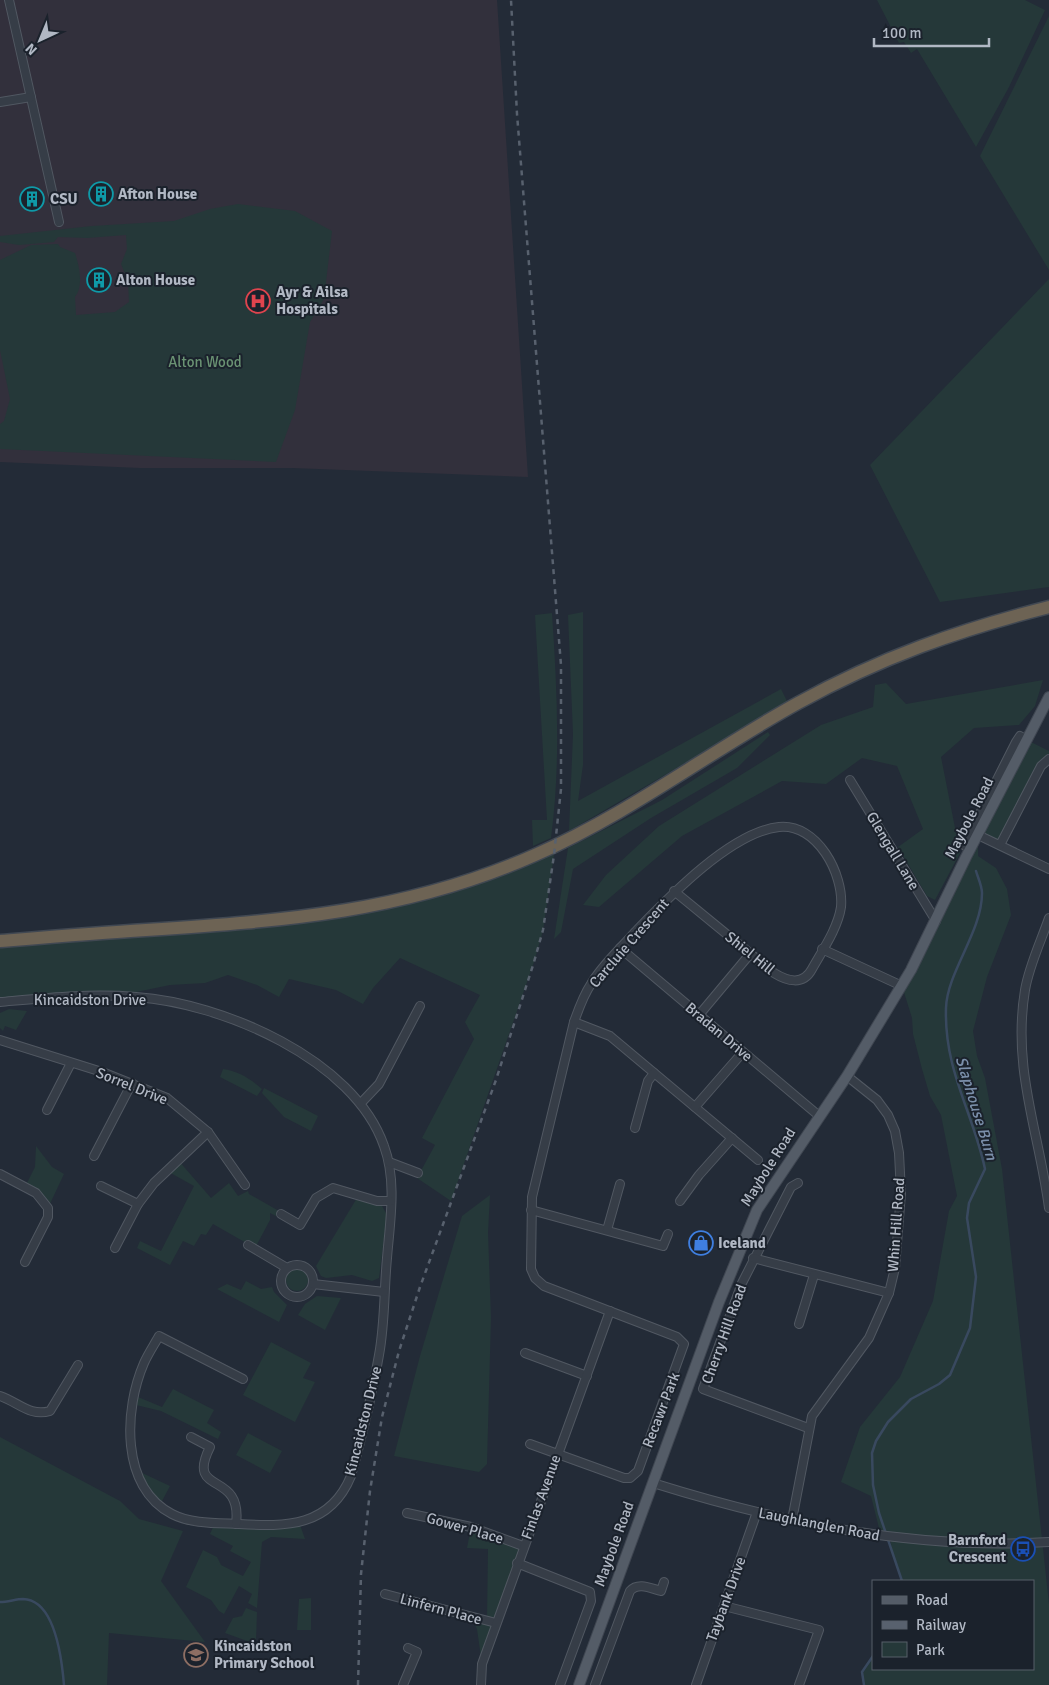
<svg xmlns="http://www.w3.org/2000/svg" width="1049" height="1685" font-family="Signika,sans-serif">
	<rect width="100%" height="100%" fill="#232b37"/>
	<path fill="#32303c" d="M0,0H497L528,477L292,468H140L0,462Z"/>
	<g fill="#253839">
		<path d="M877,0H1025L1045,10L1009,87L976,147L917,49L911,53L904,42L899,43Z"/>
		<path d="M1049,16V270L980,156Z"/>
		<path d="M238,204L295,211L332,231L324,299L310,322L295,410L276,462L0,449V424L4,421L10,399L0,350V260L31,245L58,244L60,247L75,253C79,265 84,286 75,297L76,315L115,312L129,302L128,281L121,264L127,249L126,235L87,238L58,237L54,242L19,245L0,242V236L92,226L174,221L210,209Z"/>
		<path d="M1049,279V587L940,602L870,465Z"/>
		<path d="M583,612V765L578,801L781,689L788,703L569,831L573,734L568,615Z"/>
		<path d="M552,613C557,688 561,763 551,838L533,846L532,820H547L535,615Z"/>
		<path d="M1043,680L1035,706L1019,725L974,728L941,757L960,853L935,900L927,896L898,847L923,829L897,766L862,758L826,784L782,781L682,836L599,907L583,905L606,875L659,826L821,725L873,707L875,685L886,683L906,704Z"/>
		<path d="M768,732L770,735L737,768L651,818L573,869L561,932L554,939L568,848L662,800Z"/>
		<path d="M1027,740L1049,751V759L1041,766L1000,845L978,835V856L996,868L1007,889L1011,915L987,977L973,1031L977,1056L985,1078L1002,1169L1049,1604V1685H865L863,1673L873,1658V1669H1033V1581H903L894,1560L890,1539L989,1544L881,1536L871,1496L841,1482L860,1427L900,1377L933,1301L949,1211L957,1196L941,1115L930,1096L922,1069L913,1034L912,1018L902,986Z"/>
		<path d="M535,855H554L543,931L534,962L451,1201L417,1178L435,1145L422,1138L474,1039L465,1022L480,995L400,958L373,988L363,1004L336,990L289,979L279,997L257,985L228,975L205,983L170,985L117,996L0,1002V941L337,913Z"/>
		<path d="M9,1009L27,1011L16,1030L5,1026L3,1031L0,1028V1013Z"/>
		<path d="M223,1069C238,1071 251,1079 262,1089L257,1096L220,1077Z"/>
		<path d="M264,1088L318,1116L311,1131L284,1117L262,1093Z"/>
		<path d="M36,1146L52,1167L64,1174L48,1208L25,1187L35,1167Z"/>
		<path d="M178,1160L211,1198L229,1183L238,1196L248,1191L249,1194L279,1211L276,1216L270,1213V1220L255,1248L213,1224L206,1235L201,1234L194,1246L183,1241L170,1265L137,1248L140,1241L161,1251L194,1186L167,1171Z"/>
		<path d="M490,1195L488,1233L491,1317L487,1464L479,1472L394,1456L420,1356L462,1216Z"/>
		<path d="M357,1198L382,1206L387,1215L379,1278L372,1281L352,1275L326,1278L321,1276L316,1266Z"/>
		<circle cx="297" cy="1280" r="11"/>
		<path d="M246,1281L261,1289L272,1287L274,1292L287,1305L279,1322L217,1289L227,1284L241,1290Z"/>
		<path d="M317,1296L341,1298L325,1330L298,1315L305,1304Z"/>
		<path d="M271,1342L311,1363L303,1378L315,1382L295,1422L243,1395Z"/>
		<path d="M173,1389L214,1410L207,1423L221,1432L218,1439L161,1411L136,1405L138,1397L162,1407Z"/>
		<path d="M248,1433L282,1451L270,1473L236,1455Z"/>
		<path d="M0,1437L120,1501L139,1519L183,1531L161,1581L205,1642L109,1633L107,1685H0Z"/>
		<path d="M138,1471L170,1486L161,1503L151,1493Z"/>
		<path d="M299,1522L305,1539L271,1537L262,1542L257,1608L248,1603L252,1594L239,1586L224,1614L219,1611L211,1600L186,1587L203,1550L217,1557L221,1565L243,1576L251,1562L230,1551L233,1546L210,1534L215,1523Z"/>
		<path d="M471,1527L523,1546L482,1664L477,1629L470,1616L487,1620L488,1549L467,1548Z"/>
		<path d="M311,1598V1630H297L299,1599Z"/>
		<path d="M246,1608L257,1612L256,1641H247L225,1633L233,1618L242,1616Z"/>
	</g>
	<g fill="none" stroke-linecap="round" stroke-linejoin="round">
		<g stroke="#39495f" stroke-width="2.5">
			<path d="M902,1581L879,1513L873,1485L872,1453L876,1441L888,1422L911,1399L939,1384L950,1375L970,1328L976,1277L967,1218L969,1203L985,1169C973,1112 944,1071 946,1008C947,972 982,932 982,893C982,886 978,878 976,871"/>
			<path d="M0,1602C8,1602 16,1599 23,1599C56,1600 62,1661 64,1685"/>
			<path d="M864,1685L862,1672L873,1656"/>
		</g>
		<g stroke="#515862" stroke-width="10">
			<g id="minor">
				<path d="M9,0L59,222"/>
				<path d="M0,102L31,97"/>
				<path d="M850,780L936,921"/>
				<path d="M978,835L1049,869"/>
				<path d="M1000,845L1041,766L1049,759"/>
				<path d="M970,849L964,845L1016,742L1020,736L1027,740"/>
				<path d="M1049,918C1041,941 1029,966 1025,990C1012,1069 1039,1132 1049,1208"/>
				<path d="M620,948L818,1115"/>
				<path d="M822,949L902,986"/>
				<path d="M0,1002C45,998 91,993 136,997C222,1003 354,1059 384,1146C397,1181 390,1221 387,1258C384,1289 385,1323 379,1355C372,1395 362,1436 351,1476C330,1527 286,1527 239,1524C217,1523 191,1524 172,1514C120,1487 124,1409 144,1363C148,1354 154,1345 159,1336L243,1379"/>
				<path d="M699,1015L750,954"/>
				<path d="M574,1022L610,1036L758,1160"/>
				<path d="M0,1040L102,1072L167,1098L208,1132L245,1185"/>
				<path d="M361,1103L379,1084L420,1006"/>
				<path d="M695,1107L743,1052"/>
				<path d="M47,1110L71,1063"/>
				<path d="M635,1128L648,1081L654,1073"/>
				<path d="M94,1156L132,1083"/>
				<path d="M389,1162L418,1173"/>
				<path d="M0,1174L36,1193L48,1208V1217L25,1262"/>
				<path d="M798,1183L791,1187L742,1283L703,1389L808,1428"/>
				<path d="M101,1186L138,1204"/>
				<path d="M680,1201L699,1175L732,1138"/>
				<path d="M531,1210L663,1246L668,1234"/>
				<path d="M281,1214L300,1225L316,1198L333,1188L377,1201H391"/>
				<path d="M607,1230L620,1184"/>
				<path d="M248,1245L287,1268"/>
				<path d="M115,1248L138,1204L154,1183L208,1132"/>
				<path d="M753,1258L889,1293"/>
				<circle cx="297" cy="1281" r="16"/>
				<path d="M313,1284L384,1292"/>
				<path d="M799,1324L814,1275"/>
				<path d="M525,1353L587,1376"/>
				<path d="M0,1396C18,1402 30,1417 50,1411L78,1365"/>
				<path d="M191,1437L210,1447C185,1497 243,1469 236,1524"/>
				<path d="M530,1444L624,1478H630L638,1471L684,1344L677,1337L544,1286L535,1278L531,1269L532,1197L574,1022C579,1008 583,996 591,984C602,965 620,949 635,932C668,898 731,832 779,827C817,823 844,874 841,907C838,928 822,951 812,969C803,986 787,981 774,973L674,891"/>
				<path d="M653,1483C781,1523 914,1550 1049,1542"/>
				<path d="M407,1513L471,1527L523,1546"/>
				<path d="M792,1520L812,1416L869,1338L889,1293L895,1268L901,1193L899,1153L895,1131L888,1115L877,1100L847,1076"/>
				<path d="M517,1563L590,1592L591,1601L560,1685"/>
				<path d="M385,1594L496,1623"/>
				<path d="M724,1606L819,1630L799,1685"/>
				<path d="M403,1685L417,1652L408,1648"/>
				<path d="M481,1685L482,1664L610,1311"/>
				<path d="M595,1685L630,1591C638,1582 650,1588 661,1591L664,1582"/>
				<path d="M696,1685L757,1512"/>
			</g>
		</g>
		<g stroke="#3f4651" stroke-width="12">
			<path id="major" d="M579,1685L719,1302L757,1210L847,1076L911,970L966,857L1049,697"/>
		</g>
		<g stroke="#414852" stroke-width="15">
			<path id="highway" d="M0,941C49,937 97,933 146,930C283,921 407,912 535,855C629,814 709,752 798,703C880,658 958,630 1049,607"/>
		</g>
		<use href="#minor" stroke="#363d47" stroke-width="8"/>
		<use href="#major" stroke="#545c67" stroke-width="10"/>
		<use href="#highway" stroke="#6d6354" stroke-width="12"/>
		<path stroke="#58616e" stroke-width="2.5" stroke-dasharray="5 5" stroke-linecap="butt" d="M358,1685L361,1574L370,1491L382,1417L399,1351L420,1287L496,1080L534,962L543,930L554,855L561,789V665L517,114L511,0"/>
	</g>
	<defs>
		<g id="building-ring" transform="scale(1.25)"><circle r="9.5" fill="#1b222c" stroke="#0f9aa8" stroke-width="1.5"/><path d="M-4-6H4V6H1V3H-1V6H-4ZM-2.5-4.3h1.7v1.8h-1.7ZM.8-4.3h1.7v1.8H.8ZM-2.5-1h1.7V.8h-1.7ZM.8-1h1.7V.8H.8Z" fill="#0f9aa8"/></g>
		<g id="hospital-ring" transform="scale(1.25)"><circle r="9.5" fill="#1b222c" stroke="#e0444e" stroke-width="1.5"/><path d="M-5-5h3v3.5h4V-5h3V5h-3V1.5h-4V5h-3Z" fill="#e0444e"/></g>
		<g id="shop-ring" transform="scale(1.25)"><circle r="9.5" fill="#1b222c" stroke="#3f7fe0" stroke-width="1.5"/><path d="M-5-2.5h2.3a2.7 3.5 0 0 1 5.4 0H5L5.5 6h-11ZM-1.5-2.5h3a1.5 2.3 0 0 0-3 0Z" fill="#3f7fe0"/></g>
		<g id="bus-ring" transform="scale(1.25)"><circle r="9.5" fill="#1b222c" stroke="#1a4fb4" stroke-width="1.5"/><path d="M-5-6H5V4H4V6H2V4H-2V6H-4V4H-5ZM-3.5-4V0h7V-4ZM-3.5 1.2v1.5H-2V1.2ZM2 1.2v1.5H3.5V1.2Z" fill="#1a4fb4"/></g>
		<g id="school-ring" transform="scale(1.25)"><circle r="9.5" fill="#1b222c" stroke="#8d6e63" stroke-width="1.5"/><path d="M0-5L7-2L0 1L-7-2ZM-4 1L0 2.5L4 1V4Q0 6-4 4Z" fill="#8d6e63"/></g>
	</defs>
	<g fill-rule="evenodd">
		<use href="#building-ring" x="101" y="194"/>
		<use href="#building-ring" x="32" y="199"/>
		<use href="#building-ring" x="99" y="280"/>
		<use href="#hospital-ring" x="258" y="301"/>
		<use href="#shop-ring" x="701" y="1243"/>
		<use href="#bus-ring" x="1023" y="1549"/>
		<use href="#school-ring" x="196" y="1655"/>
	</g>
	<g text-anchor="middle" stroke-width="4" stroke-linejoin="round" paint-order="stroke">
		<g font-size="15" font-weight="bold" fill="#b1b8c4" stroke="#1b222c" text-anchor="start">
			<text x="118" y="199">Afton House</text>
			<text x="50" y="204">CSU</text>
			<text x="116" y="285">Alton House</text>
			<text x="276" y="297">Ayr &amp; Ailsa<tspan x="276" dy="17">Hospitals</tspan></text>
			<text x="718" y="1248">Iceland</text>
			<text x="1006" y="1545" text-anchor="end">Barnford<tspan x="1006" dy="17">Crescent</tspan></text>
			<text x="214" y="1651">Kincaidston<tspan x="214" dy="17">Primary School</tspan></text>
		</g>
		<g font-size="15" fill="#6a9273" stroke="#1b222c">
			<text x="205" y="367">Alton Wood</text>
		</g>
		<g font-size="15" fill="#b1b8c4" stroke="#1b222c">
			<text transform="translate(969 818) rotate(-63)" y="5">Maybole Road</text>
			<text transform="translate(893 851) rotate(59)" y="5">Glengall Lane</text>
			<text transform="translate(629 943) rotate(-49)" y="5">Carcluie Crescent</text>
			<text transform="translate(750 953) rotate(39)" y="5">Shiel Hill</text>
			<text x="90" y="1005">Kincaidston Drive</text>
			<text transform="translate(719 1032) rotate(40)" y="5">Bradan Drive</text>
			<text transform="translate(132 1086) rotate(22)" y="5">Sorrel Drive</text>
			<text transform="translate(768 1167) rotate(-58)" y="5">Maybole Road</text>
			<text transform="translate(896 1225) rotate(-86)" y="5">Whin Hill Road</text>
			<text transform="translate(724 1334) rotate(-70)" y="5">Cherry Hill Road</text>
			<text transform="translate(661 1410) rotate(-69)" y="5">Recawr Park</text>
			<text transform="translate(363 1421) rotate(-76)" y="5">Kincaidston Drive</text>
			<text transform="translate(541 1497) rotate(-70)" y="5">Finlas Avenue</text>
			<text transform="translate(819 1524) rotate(11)" y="5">Laughlanglen Road</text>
			<text transform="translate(465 1528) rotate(16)" y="5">Gower Place</text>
			<text transform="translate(614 1544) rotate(-70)" y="5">Maybole Road</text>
			<text transform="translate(726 1599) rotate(-70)" y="5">Taybank Drive</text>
			<text transform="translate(441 1609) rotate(15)" y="5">Linfern Place</text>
		</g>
		<g font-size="16" font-style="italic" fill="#7b8faa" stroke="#1b222c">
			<text transform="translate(977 1108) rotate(73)" y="6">Slaphouse Burn</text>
		</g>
	</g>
	<rect x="872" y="1580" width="162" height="90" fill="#1b222c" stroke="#575e69"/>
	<rect x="882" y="1596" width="25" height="8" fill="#545c67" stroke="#575e69"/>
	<text x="916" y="1605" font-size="15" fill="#b1b8c4">Road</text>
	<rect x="882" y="1621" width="25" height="8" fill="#58616e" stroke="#575e69"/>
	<text x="916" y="1630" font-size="15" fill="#b1b8c4">Railway</text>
	<rect x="882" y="1642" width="25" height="15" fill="#253839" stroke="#575e69"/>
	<text x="916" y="1655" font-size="15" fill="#b1b8c4">Park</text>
	<g transform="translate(40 40) rotate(224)" stroke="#1b222c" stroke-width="4" paint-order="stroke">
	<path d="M0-4L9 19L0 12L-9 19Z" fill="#b1b8c4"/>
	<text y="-8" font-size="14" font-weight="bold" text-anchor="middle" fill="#b1b8c4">N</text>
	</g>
	<path d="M874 38v8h115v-8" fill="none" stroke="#b1b8c4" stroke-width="2.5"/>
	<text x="882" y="38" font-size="15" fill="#b1b8c4" stroke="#1b222c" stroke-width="4" paint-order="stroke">100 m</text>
</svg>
